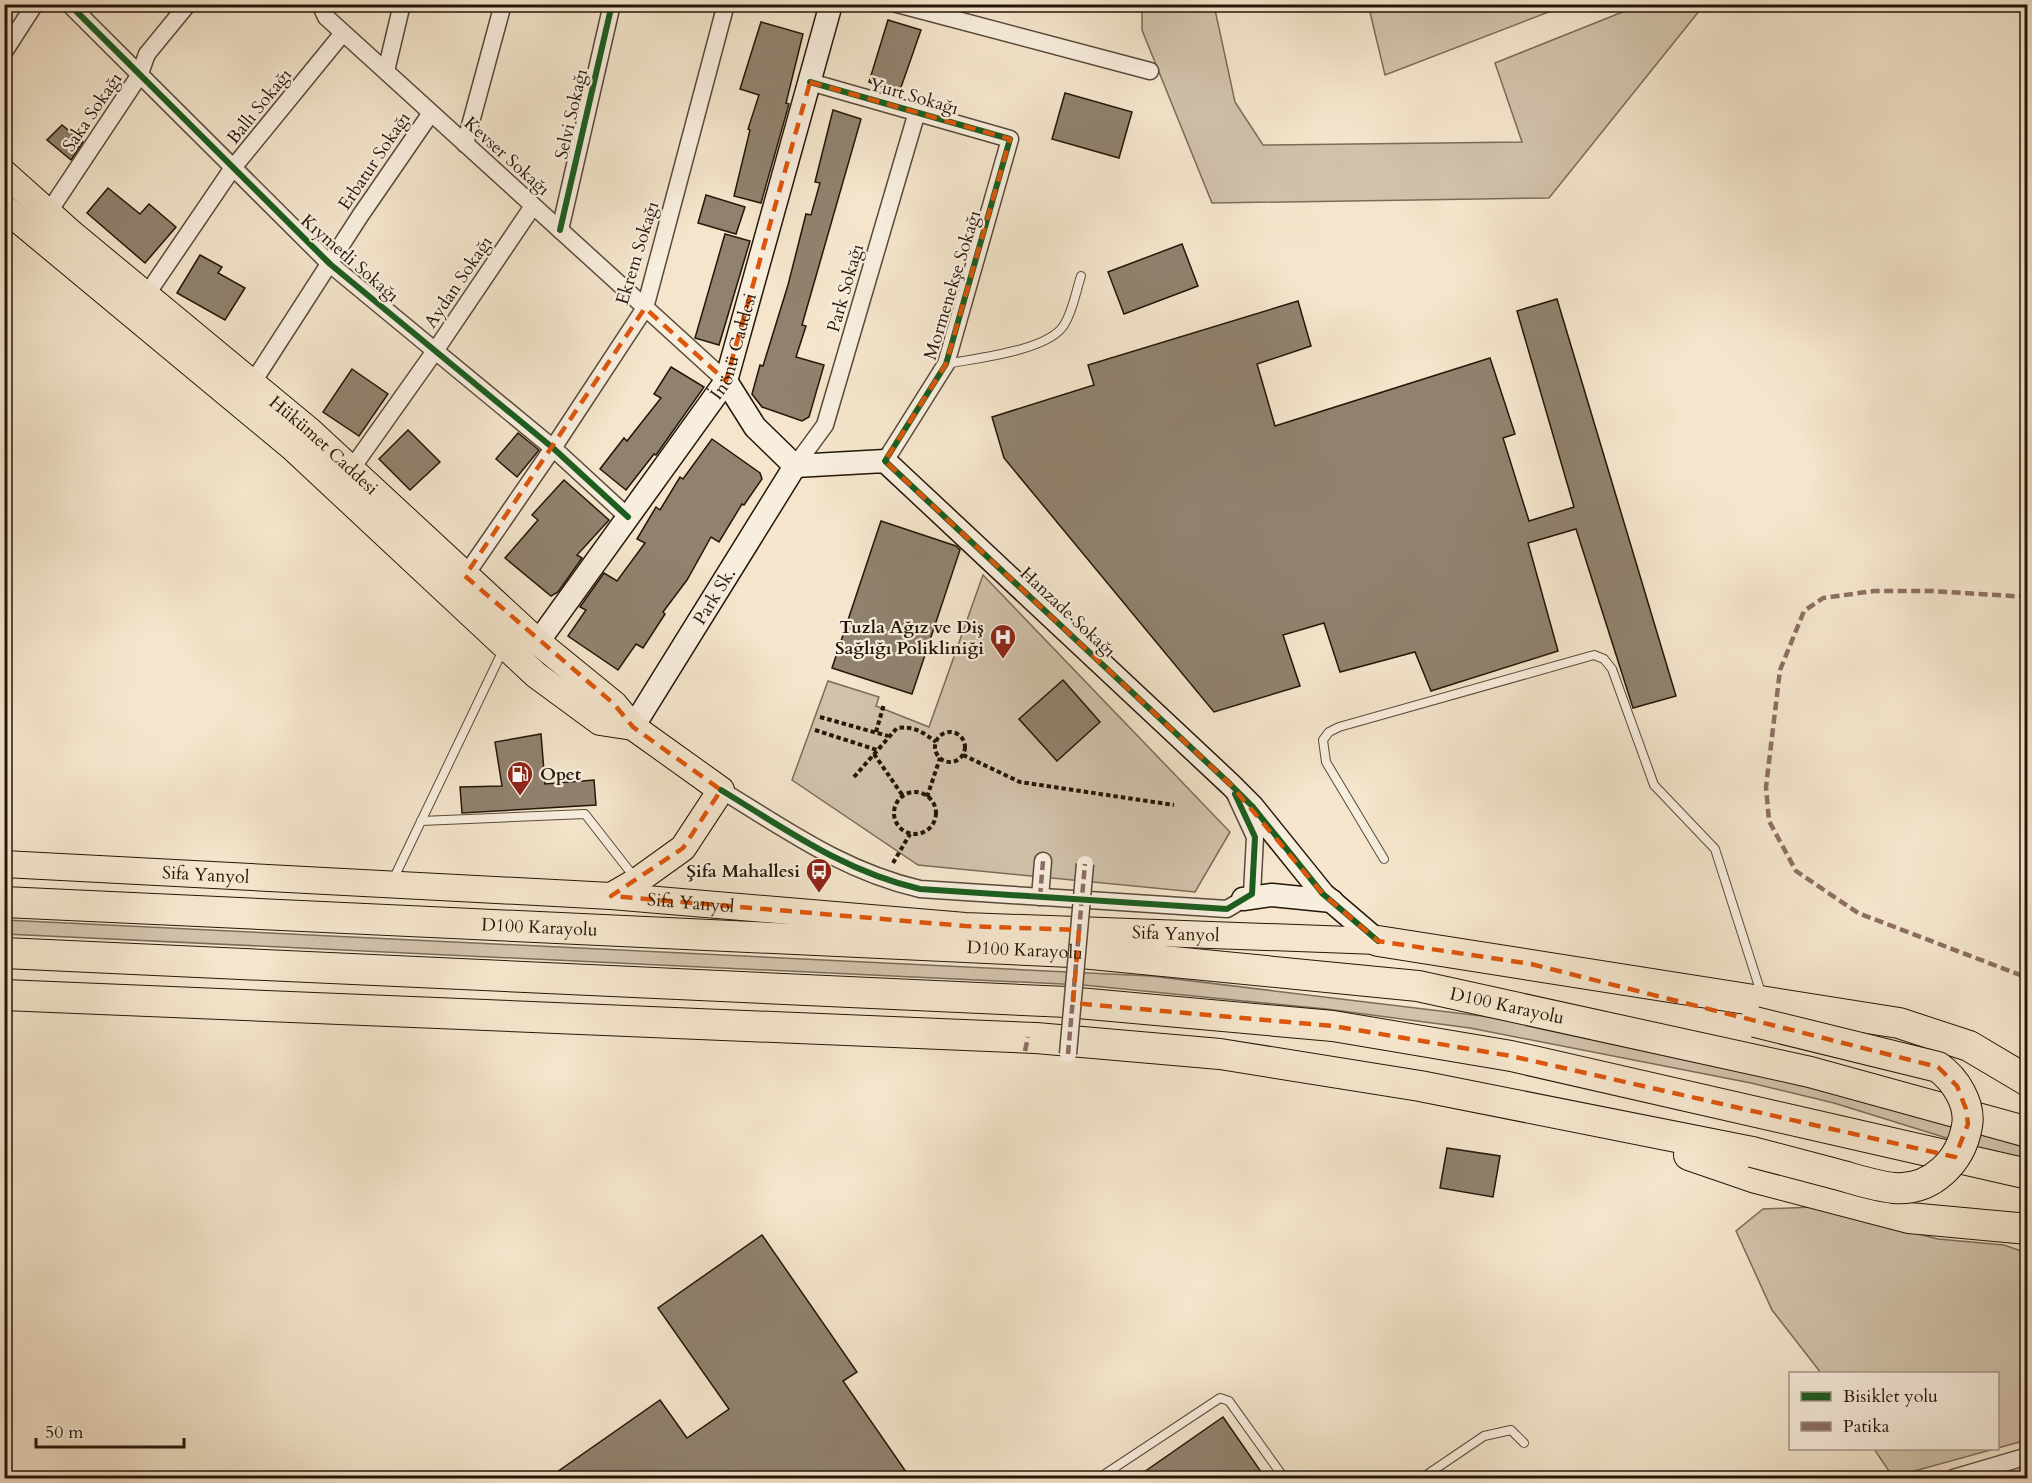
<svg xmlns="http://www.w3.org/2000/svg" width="2032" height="1483" font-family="Cardo,serif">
	<rect width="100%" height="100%" fill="#f4e5cc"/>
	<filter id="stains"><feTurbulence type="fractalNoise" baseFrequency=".00333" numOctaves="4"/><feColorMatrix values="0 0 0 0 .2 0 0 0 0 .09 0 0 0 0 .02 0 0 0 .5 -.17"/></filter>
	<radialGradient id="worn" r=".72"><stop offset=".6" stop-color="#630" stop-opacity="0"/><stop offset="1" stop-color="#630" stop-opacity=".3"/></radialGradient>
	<g fill="#d1c2ab" stroke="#7a6c5a" stroke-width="1.5">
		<path d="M1368,4H1567V5L1385,75Z"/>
		<path d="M1142,5H1214L1235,102L1263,145L1522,142L1495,63L1640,5H1704L1549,198L1212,203L1142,30Z"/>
		<path d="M983,575L1230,832L1195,892L918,865L792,780L828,681L879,697L876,706L929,727Z"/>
		<path d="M5,920L1151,976L1482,1016L1603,1038L1851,1094L2027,1148V1163L1834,1103L1751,1083L1470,1028L1326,1009L1083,985L5,934Z"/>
		<path d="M1812,1207L1938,1239L2004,1245L2027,1253V1440L1893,1477L1874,1449L1998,1448V1374L1821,1373L1772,1310L1736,1231L1763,1209Z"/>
	</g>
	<g fill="#90826e" stroke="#241608" stroke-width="1.5">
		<path d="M888,20L921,30L899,93L869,82Z"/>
		<path d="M761,22L803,34L786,103L789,104L761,203L734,196L750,130L748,129L759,95L740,89Z"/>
		<path d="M1065,93L1132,112L1119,158L1052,139Z"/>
		<path d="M833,110L861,119L802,325L806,326L796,357L824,365L809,417L802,421L762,407L752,394L760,365L763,366L788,285L806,214L811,215L820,183L815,182Z"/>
		<path d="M62,125L83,142L71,160L47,140Z"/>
		<path d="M108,188L140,214L149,204L176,227L145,263L87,213Z"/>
		<path d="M706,195L745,207L736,234L698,223Z"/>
		<path d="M725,234L750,241L719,345L695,338Z"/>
		<path d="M1182,244L1198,286L1124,314L1108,272Z"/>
		<path d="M200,255L222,267L218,273L245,288L225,320L177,293Z"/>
		<path d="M1557,299L1676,696L1633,708L1576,529L1528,543L1558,651L1431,691L1415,652L1340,672L1324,623L1283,635L1300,686L1214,712L1004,458L992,417L1094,385L1088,365L1298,301L1311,346L1257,364L1275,426L1490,358L1515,434L1503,438L1529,521L1574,507L1517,311Z"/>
		<path d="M671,367L704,387L656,455L654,454L626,490L600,469L624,438L627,441L661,398L654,394Z"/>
		<path d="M352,369L388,394L359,436L323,412Z"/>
		<path d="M408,430L440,462L410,490L379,459Z"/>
		<path d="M518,433L539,450L517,477L496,459Z"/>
		<path d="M712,439L760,473L762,479L744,505L742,504L719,542L711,537L687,580L663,612L665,614L643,648L636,644L618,670L568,636L586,610L580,607L604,573L617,581L645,543L637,539L656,507L660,510L680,477L683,479Z"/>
		<path d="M564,480L609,520L577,555L582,558L558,592L551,596L505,558L538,520L532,515Z"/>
		<path d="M881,521L956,546L960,550L912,694L832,668Z"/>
		<path d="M1063,680L1100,722L1057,761L1019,719Z"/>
		<path d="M541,734L545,784L594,780L596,805L462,813L460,787L502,786L495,742Z"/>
		<path d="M1447,1148L1500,1156L1493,1197L1440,1188Z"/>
		<path d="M762,1235L857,1372L843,1381L911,1479H547L660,1400L687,1438L729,1409L658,1308Z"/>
		<path d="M1223,1417L1266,1479H1134Z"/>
	</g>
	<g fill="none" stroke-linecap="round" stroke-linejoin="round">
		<g stroke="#584a39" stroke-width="10">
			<g id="lane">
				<path d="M946,364C976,358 1048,351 1064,325C1073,311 1076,291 1081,276"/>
				<path d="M421,821L585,814L635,878"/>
				<path d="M1384,859L1326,762L1323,740L1329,732L1339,727L1594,655L1604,659L1612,669L1654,785L1715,849L1762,996"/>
				<path d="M392,882L503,650"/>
				<path d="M1099,1478L1220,1398L1229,1401L1284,1478"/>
				<path d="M1422,1478L1484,1436L1511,1430L1524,1443"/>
			</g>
		</g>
		<g stroke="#584a39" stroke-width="19">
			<g id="street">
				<path d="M69,4L330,264L553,448L628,517"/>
				<path d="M320,4L326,17L726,381"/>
				<path d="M897,4L1150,71"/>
				<path d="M4,52L35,4"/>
				<path d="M386,71L402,4"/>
				<path d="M810,82L1010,139L946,364L885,461"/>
				<path d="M465,144L503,4"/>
				<path d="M48,213L139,76L147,54L188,4"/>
				<path d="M560,230L612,4"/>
				<path d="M147,294L232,169L343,33"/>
				<path d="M253,382L360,216L431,113"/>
				<path d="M795,466L825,425L917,112"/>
				<path d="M352,468L435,351L533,206"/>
				<path d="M465,576L553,448L645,308L726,4"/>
				<path d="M721,790C787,830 843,871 920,889L1227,909L1252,894L1255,837L1235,794"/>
				<path d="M1040,897L1043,861"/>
				<path d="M1953,1478L2028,1456"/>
			</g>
		</g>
		<g stroke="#241608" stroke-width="25">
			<g id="secondary">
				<path d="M726,381L755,427L795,466"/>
				<path d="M795,466L885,461L1230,784L1252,806L1323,894L1378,941"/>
				<path id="s1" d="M538,642L726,381L831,4"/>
				<path id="s2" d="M633,727L795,466"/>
				<path d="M1243,899L1272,895L1332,901"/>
			</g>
		</g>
		<g stroke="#241608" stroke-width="28">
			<g id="primary">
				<path id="s3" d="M4,173L70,232L310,431L538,642L614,704L633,727L721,790L683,848L637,881L611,896"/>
				<path d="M4,208L293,448L536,675L600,722L633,727"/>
				<path id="s4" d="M4,864L611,896L965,926L1378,941"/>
			</g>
		</g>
		<g stroke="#241608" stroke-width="32">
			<g id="highway">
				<path id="s5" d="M4,902L1071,952L1418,986L1810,1072L2028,1132"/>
				<path d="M1378,941L1899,1023L1969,1046L2028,1081"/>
				<path d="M4,953L1067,1002L1333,1026L1511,1056L2028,1174"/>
				<path d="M4,995L1036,1038L1220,1054L1420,1086L1752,1152"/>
				<path d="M1689,1155L1756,1178L1909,1218L2028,1229"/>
			</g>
		</g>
		<g stroke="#241608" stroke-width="4" stroke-dasharray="4.5 3" stroke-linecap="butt">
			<path d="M820,717L888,736"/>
			<path d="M815,730L877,750"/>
			<circle cx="950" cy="747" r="15"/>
			<path d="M876,732L884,704"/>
			<path d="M874,754L903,796"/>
			<path d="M963,755L1020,782L1174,805"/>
			<path d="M854,777L897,728C914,726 923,732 936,742"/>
			<circle cx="915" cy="813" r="21"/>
			<path d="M927,797L940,758"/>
			<path d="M893,863L910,834"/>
		</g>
		<use href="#lane" stroke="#f8eede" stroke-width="8"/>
		<use href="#street" stroke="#f8eede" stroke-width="16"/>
		<use href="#secondary" stroke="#f8eede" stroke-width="22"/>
		<use href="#primary" stroke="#f4e5cc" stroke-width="26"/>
		<use href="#highway" stroke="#f4e5cc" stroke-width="30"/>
		<g stroke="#584a39" stroke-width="19" stroke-linecap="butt">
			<path id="street-bridge" d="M1068,1054L1085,864"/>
		</g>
		<g stroke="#241608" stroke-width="32" stroke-linecap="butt">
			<path id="highway-bridge" d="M1752,1152C1778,1159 1805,1166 1832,1173C1852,1178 1873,1186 1894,1188C1932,1191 1961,1161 1967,1126C1971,1104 1955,1079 1938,1067L1755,1022"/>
		</g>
		<use href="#street-bridge" stroke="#f8eede" stroke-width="16"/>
		<use href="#highway-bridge" stroke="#f4e5cc" stroke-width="30"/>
		<g stroke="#8d6e63" stroke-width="4.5" stroke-dasharray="9 4.5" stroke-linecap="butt">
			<path d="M2028,597L1932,591H1874L1823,598L1804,611L1780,670L1766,787L1769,821L1796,871L1858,913L2028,978"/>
			<path d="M1040,897L1043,861"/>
			<path d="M1025,1051L1028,1037"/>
			<path d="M1068,1054L1085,864"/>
		</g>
		<g stroke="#f8eede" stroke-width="10">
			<g id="cycleway">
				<path d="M69,4L330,264L553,448L628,517"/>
				<path d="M810,82L1010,139L946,364L885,461L1230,784L1252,806L1323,894L1378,941"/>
				<path d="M560,230L612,4"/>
				<path d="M721,790C787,830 843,871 920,889L1227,909L1252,894L1255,837L1235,794"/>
			</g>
		</g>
		<use href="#cycleway" stroke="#1b5e20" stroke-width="6"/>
	</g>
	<path fill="none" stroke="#de560c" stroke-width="4.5" stroke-dasharray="12 8" stroke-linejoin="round" d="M810,82L1010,139L946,364L885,461L1230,784L1323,894L1378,941L1531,964L1938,1067L1957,1086L1966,1109L1968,1124L1955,1157L1511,1056L1333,1026L1073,1003L1079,930L965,926L611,896L683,848L721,790L633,727L614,704L465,576L645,308L726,381Z"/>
	<defs>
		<g id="hospital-pin" transform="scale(1.35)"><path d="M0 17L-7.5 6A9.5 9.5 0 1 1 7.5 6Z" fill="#8f2418" stroke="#f8eede"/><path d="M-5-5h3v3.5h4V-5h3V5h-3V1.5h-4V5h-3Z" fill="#fff"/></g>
		<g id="fuel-pin" transform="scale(1.35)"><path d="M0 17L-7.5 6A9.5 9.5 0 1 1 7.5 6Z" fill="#8f2418" stroke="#f8eede"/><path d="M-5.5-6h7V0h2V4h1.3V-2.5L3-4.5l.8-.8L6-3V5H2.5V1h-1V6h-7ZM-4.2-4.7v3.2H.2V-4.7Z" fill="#fff"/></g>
		<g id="bus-pin" transform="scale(1.35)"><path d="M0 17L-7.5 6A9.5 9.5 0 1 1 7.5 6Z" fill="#8f2418" stroke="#f8eede"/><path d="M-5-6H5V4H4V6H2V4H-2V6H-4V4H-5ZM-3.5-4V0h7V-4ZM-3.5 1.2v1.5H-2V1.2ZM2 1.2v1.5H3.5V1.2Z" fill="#fff"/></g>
	</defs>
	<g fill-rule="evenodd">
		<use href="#hospital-pin" x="1003" y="637"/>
		<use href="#fuel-pin" x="520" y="774"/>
		<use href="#bus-pin" x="819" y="871"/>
	</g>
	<g text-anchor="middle" stroke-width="4.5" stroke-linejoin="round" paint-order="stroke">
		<g font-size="18" fill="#241608" stroke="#f8eede">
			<text transform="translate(914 96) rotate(16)" y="6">Yurt Sokağı</text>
			<text transform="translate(259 106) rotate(-51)" y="6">Ballı Sokağı</text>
			<text transform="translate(92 112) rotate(-56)" y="6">Saka Sokağı</text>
			<text transform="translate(571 114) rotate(-77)" y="6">Selvi Sokağı</text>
			<text transform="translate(507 156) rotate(42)" y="6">Kevser Sokağı</text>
			<text transform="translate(374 161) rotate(-56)" y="6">Erbatur Sokağı</text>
			<text transform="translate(637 253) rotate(-73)" y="6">Ekrem Sokağı</text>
			<text transform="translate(350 258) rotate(41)" y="6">Kıymetli Sokağı</text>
			<text transform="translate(458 282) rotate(-56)" y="6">Aydan Sokağı</text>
			<text transform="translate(952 285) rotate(-73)" y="6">Mormenekşe Sokağı</text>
			<text transform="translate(845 288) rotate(-74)" y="6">Park Sokağı</text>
			<text dy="6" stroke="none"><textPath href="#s1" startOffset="357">İnönü Caddesi</textPath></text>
			<text dy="6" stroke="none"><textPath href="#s3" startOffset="420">Hükümet Caddesi</textPath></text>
			<text dy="6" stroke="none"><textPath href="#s2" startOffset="154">Park Sk.</textPath></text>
			<text transform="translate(1068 612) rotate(43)" y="6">Hanzade Sokağı</text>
			<text dy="6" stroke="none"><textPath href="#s4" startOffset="202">Sifa Yanyol</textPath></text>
			<text dy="6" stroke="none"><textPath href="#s4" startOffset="688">Sifa Yanyol</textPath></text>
			<text dy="6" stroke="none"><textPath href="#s5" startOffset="536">D100 Karayolu</textPath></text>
			<text dy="6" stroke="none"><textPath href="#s4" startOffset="1174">Sifa Yanyol</textPath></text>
			<text dy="6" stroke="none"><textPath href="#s5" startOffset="1022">D100 Karayolu</textPath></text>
			<text dy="6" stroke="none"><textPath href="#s5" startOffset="1508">D100 Karayolu</textPath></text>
		</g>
		<g font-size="18" font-weight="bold" fill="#241608" stroke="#f8eede" text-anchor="end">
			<text x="984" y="633">Tuzla Ağız ve Diş<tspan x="984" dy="21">Sağlığı Polikliniği</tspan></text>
			<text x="540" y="780" text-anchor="start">Opet</text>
			<text x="800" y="877">Şifa Mahallesi</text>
		</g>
	</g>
	<rect width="2032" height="1483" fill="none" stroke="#f4e5cc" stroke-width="24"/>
	<rect x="6" y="6" width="2020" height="1471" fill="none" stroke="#241608" stroke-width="3"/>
	<rect x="12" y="12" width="2008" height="1459" fill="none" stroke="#241608" stroke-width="1.5"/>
	<rect x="1789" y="1372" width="210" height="78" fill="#f8eede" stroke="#a39888" stroke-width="1.5"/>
	<rect x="1801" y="1392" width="30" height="9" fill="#1b5e20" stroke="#a39888" stroke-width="1.5"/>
	<text x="1843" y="1402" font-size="18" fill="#241608">Bisiklet yolu</text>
	<rect x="1801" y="1422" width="30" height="9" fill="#8d6e63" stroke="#a39888" stroke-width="1.5"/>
	<text x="1843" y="1432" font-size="18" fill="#241608">Patika</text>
	<path d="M36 1438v9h148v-9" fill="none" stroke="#241608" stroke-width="3"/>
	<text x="45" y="1438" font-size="18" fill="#241608" stroke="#f8eede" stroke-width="4.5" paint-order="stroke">50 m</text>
	<rect width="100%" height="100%" filter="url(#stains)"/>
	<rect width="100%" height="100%" fill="url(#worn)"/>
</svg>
